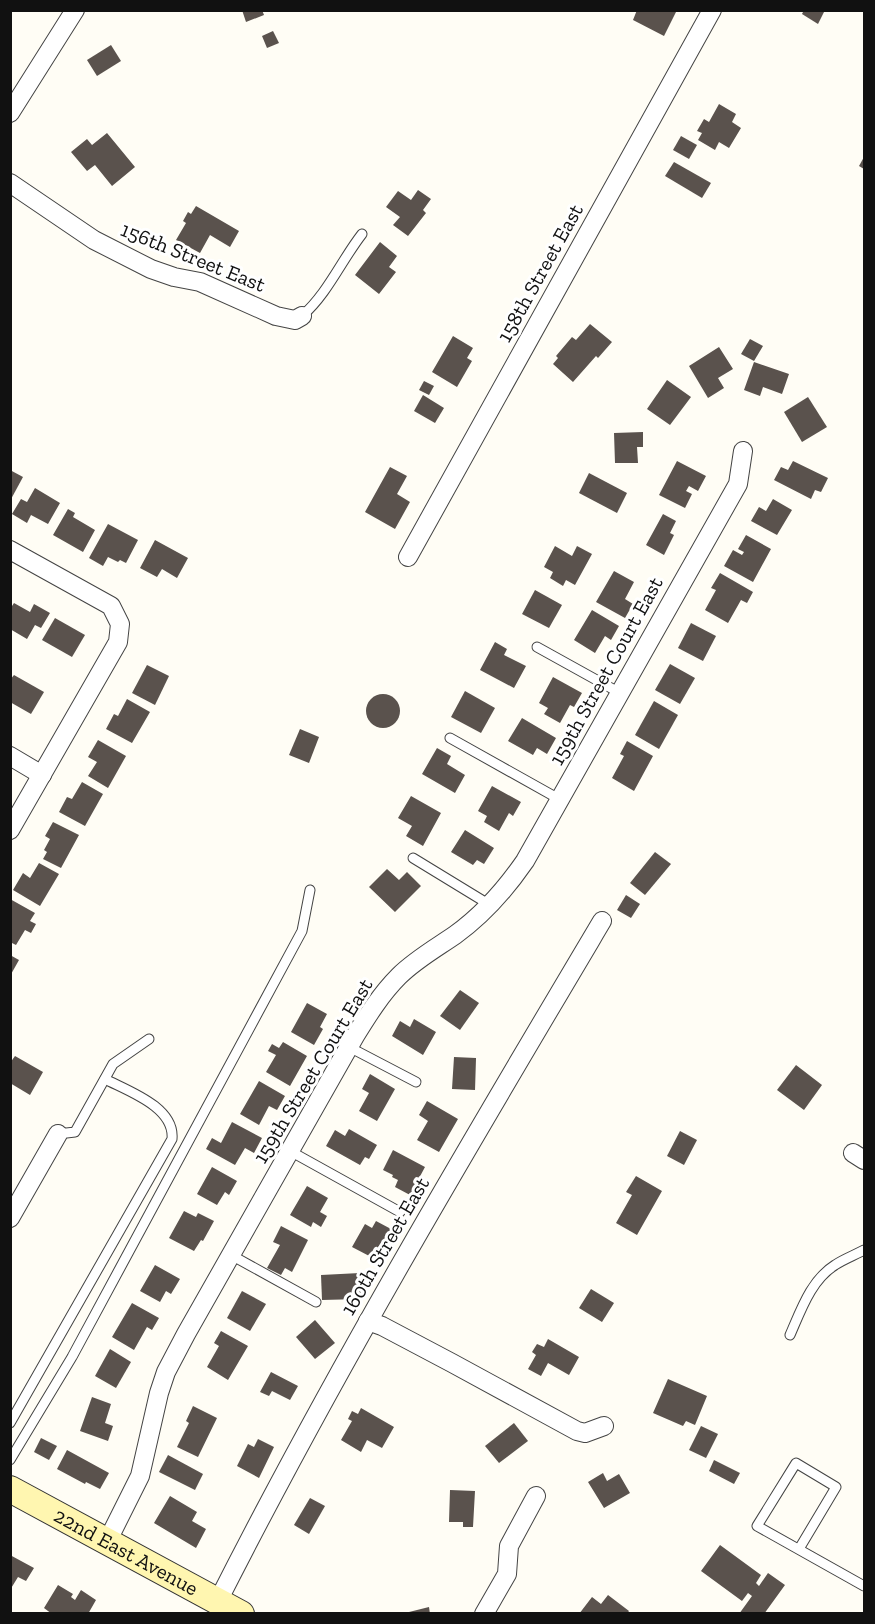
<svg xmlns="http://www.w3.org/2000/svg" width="875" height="1624" font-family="'Zilla Slab',serif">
	<rect width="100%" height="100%" fill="#fffdf5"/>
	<g fill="#5a524d">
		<path d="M242,10H262L264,15L246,22Z"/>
		<path d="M637,10H677L664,36L633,20Z"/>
		<path d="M804,10H825L818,24L802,14Z"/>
		<path d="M273,31L279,43L267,48L262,36Z"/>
		<path d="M111,45L121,61L97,76L87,60Z"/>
		<path d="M719,104L736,114L732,122L741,128L729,148L719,142L715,150L698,140L702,133L697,131L704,119L709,122Z"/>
		<path d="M107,133L135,167L112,186L95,165L87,171L71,152L87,139L92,145Z"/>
		<path d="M681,136L697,145L689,159L673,150Z"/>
		<path d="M864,157V169L859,166Z"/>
		<path d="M674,162L711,183L702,198L665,176Z"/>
		<path d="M418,190L431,199L423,210L426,213L408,236L393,225L400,217L386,207L398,191L411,200Z"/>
		<path d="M196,206L239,231L230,247L210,235L200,253L176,240L186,223L183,221L188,212L191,214Z"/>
		<path d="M380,242L397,256L389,267L396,272L379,294L355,275Z"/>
		<path d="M590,324L612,342L598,358L596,356L573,382L553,364L558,358L556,356L572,337L576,340Z"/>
		<path d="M453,336L473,348L467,358L472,361L457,387L432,372Z"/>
		<path d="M750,339L763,346L754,361L741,354Z"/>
		<path d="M719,347L733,369L718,378L724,388L708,398L689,366Z"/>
		<path d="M754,362L789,374L782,394L763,387L760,396L744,390Z"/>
		<path d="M667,380L691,397L670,425L647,409Z"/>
		<path d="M424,381L434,386L429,395L419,390Z"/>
		<path d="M423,395L444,408L435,423L414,411Z"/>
		<path d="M808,397L827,427L802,442L784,412Z"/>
		<path d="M643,432V447H637L638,463H615L614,433Z"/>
		<path d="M677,461L706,476L698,491L689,486L686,491L692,494L685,508L659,495Z"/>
		<path d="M793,461L828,478L821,492L815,490L811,499L774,480L781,467L788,470Z"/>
		<path d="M390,467L407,476L397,494L410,502L395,529L365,512Z"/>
		<path d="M10,470L23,477L10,501Z"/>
		<path d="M589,473L627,493L617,513L579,493Z"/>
		<path d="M35,488L60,503L48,524L31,515L27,523L12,514L21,499L27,502Z"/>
		<path d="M773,499L792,510L777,535L751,521L759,507L766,511Z"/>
		<path d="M68,509L75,513L73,517L95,530L83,552L53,535Z"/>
		<path d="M663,514L676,521L670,533L674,535L664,555L646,545Z"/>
		<path d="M108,524L138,540L126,563L120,560L118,562L108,557L103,566L89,558Z"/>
		<path d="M746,535L771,549L753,582L724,566L733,550L742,555L744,552L738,549Z"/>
		<path d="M155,540L188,558L177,578L162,569L157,577L140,568Z"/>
		<path d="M555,546L572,556L577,546L592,554L575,585L566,580L563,586L550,578L553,572L544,567Z"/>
		<path d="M614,571L634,582L625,599L633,604L625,618L596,602Z"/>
		<path d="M720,573L753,592L747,603L741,600L728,623L705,610L716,590L711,588Z"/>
		<path d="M535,590L562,605L549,628L522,614Z"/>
		<path d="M14,603L30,612L34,604L50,613L41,628L35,625L27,639L10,629V609Z"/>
		<path d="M592,610L619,626L611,640L605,636L595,653L574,640Z"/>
		<path d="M55,618L85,635L72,657L42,640Z"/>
		<path d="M691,623L716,636L703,661L678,648Z"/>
		<path d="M495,642L507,649L504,655L526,666L514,688L480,670Z"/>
		<path d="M670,664L695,678L680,704L655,690Z"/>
		<path d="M147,665L169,676L155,705L132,693Z"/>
		<path d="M14,675L44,692L31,714L10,702V680Z"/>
		<path d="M553,677L582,693L574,707L570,705L560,723L544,714L548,708L539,703Z"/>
		<path d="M465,691L495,708L481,733L451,717Z"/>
		<circle cx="383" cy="711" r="17"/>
		<path d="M127,699L150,712L132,743L106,729L114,714L118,716Z"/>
		<path d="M654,701L678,715L659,749L635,735Z"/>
		<path d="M522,718L556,738L547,754L537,748L533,755L508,741Z"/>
		<path d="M300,729L319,737L309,763L289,755Z"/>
		<path d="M98,740L126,756L108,788L88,776L97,762L88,757Z"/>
		<path d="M627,741L653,756L634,791L612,778L624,756L620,754Z"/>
		<path d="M437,748L451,756L447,764L465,775L455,793L422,774Z"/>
		<path d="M82,782L103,794L85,826L59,812L67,797L72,799Z"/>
		<path d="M492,786L521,802L513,816L509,813L499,831L484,822L487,816L478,811Z"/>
		<path d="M411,796L441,813L423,846L406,836L412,826L398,818Z"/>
		<path d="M53,822L79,835L61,868L43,859L47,852L44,850L50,839L45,836Z"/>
		<path d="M465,830L494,848L484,864L477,860L473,865L451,852Z"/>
		<path d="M655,852L671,864L645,895L630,883Z"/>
		<path d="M39,863L59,874L40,906L13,890L23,873L30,878Z"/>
		<path d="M387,869L399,880L407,872L421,886L395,912L369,887Z"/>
		<path d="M626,895L640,904L631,918L617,910Z"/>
		<path d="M10,899L35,913L30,921L36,924L31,933L25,930L16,945L10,942Z"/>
		<path d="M10,955L19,960L10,976Z"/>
		<path d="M460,990L479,1003L460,1030L440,1016Z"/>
		<path d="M307,1003L327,1014L320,1027L323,1029L314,1045L291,1032Z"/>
		<path d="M414,1019L436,1032L423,1055L392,1036L400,1021L410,1027Z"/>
		<path d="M283,1042L307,1056L290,1086L266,1072L276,1055L268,1051L272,1044L279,1048Z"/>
		<path d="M15,1056L43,1072L30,1095L10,1083V1063Z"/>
		<path d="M454,1057L476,1058L475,1090L452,1089Z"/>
		<path d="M796,1065L822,1085L804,1110L777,1090Z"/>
		<path d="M370,1074L395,1089L377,1121L359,1111L369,1093L362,1089Z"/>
		<path d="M259,1081L285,1096L277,1110L269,1106L259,1125L240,1114Z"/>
		<path d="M427,1101L458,1119L439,1152L417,1140L428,1121L419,1115Z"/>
		<path d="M232,1122L262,1138L254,1153L245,1148L235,1165L206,1149L212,1138L221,1143Z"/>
		<path d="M349,1129L377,1145L369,1159L365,1157L360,1165L326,1146L335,1130L345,1136Z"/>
		<path d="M680,1131L697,1140L684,1165L667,1156Z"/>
		<path d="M393,1150L425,1167L410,1195L395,1187L398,1180L392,1177L393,1175L383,1170Z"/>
		<path d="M212,1167L237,1181L229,1195L225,1192L217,1205L197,1194Z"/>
		<path d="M636,1176L662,1191L637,1235L616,1223L632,1195L626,1192Z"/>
		<path d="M307,1186L328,1198L320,1212L327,1216L321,1227L313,1222L311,1227L290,1215Z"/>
		<path d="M184,1211L196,1217L198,1213L214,1221L203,1241L201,1240L194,1251L169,1238Z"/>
		<path d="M376,1221L391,1229L375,1259L352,1247L365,1224L372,1228Z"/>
		<path d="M281,1226L308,1240L292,1272L285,1268L281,1275L267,1268L280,1245L273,1242Z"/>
		<path d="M155,1265L180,1279L171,1294L166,1291L160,1302L140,1291Z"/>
		<path d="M360,1273L361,1299L322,1300L321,1275Z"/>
		<path d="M591,1289L614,1303L602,1322L579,1308Z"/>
		<path d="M242,1291L266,1304L250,1331L227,1318Z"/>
		<path d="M132,1303L159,1318L152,1330L147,1327L134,1350L112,1337Z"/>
		<path d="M315,1320L335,1343L315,1359L296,1337Z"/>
		<path d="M221,1331L248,1346L228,1380L207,1367L219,1346L214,1343Z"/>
		<path d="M548,1339L579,1357L569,1375L548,1363L541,1376L528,1369L536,1355L532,1352L537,1344L544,1347Z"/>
		<path d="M110,1349L131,1362L116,1388L95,1376Z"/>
		<path d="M271,1372L298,1386L290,1400L272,1391L269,1396L260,1392Z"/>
		<path d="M668,1379L707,1396L695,1425L686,1421L683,1426L653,1413Z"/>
		<path d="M92,1397L111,1404L105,1423L113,1426L108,1441L80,1431Z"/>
		<path d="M193,1406L217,1418L198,1457L177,1447L189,1423L186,1421Z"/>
		<path d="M361,1408L394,1427L382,1448L367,1440L361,1452L341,1440L352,1421L348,1419L352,1411L358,1414Z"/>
		<path d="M514,1423L528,1441L499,1463L485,1446Z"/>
		<path d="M701,1426L718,1434L706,1458L689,1450Z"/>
		<path d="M41,1438L57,1446L49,1460L34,1452Z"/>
		<path d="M258,1439L274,1447L259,1478L237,1466L248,1444L254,1447Z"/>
		<path d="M67,1450L109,1473L100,1489L86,1482L85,1484L57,1469Z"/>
		<path d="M168,1455L203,1474L195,1490L159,1472Z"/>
		<path d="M714,1460L740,1473L734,1484L709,1471Z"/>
		<path d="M603,1473L607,1481L619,1474L630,1493L604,1508L588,1482Z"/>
		<path d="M450,1490L475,1491L473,1527H463V1522H449Z"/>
		<path d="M170,1496L197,1512L192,1521L206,1529L196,1548L154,1523Z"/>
		<path d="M310,1498L325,1506L309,1534L294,1525Z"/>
		<path d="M720,1545L761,1575L756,1583L759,1586L768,1573L785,1585L764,1614H739L752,1596L748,1593L742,1601L701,1571Z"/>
		<path d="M10,1555L34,1568L26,1581L18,1577L10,1590Z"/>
		<path d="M58,1585L73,1594L71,1597L75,1600L81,1590L96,1600L88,1614H52L44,1608Z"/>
		<path d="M608,1595L629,1611L627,1614H579L592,1597L601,1604Z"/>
		<path d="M429,1607L430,1614H405V1613Z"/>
	</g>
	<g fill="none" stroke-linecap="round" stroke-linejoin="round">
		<g stroke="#444" stroke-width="11">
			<g id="lane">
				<path d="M302,316C328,293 341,261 362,234"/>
				<path d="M537,647L620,693"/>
				<path d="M450,738L559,799"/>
				<path d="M413,858L490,905"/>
				<path d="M349,1047L416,1082"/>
				<path d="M58,1134L75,1132L113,1064L149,1039"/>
				<path d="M290,1151L400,1212"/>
				<path d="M231,1255L316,1302"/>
				<path d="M790,1335C801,1310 811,1280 835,1265C844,1259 855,1255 864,1250"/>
				<path d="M10,1423L172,1139C175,1107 128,1091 105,1079"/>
				<path d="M10,1460L72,1357L302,931L310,890"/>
				<path d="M799,1549L836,1487L796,1463L757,1526L864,1586"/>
			</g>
		</g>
		<g stroke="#444" stroke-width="20">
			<g id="street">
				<path d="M10,113L75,10"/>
				<path d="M10,183L94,240L151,269L174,277L200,282L276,316L295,320L302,316"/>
				<path d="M10,550L111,606L120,624L118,642L10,830"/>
				<path d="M408,557L712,10"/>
				<path d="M10,756L42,775"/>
				<path d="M853,1153L864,1160"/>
				<path d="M10,1218L58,1134"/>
				<path d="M368,1321L382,1326L452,1363L577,1431L585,1433L604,1426"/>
				<path d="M108,1540L140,1476L159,1393L166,1372L186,1334L355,1036C368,1015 381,994 399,976C415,960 436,948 455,935C483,915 505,890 525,861L738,484L743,451"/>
				<path d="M218,1601C336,1368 469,1145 602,921"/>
				<path d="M484,1614L507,1574L509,1546L536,1496"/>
			</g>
		</g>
		<g stroke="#333" stroke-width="28">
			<g id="secondary">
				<path id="s1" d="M10,1489L241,1614"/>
			</g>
		</g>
		<use href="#lane" stroke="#fff" stroke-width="9"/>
		<use href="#street" stroke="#fff" stroke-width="18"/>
		<use href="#secondary" stroke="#fff6b0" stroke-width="26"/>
	</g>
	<g text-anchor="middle" stroke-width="6" stroke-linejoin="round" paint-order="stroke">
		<g font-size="21" fill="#111" stroke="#fff">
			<text transform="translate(193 257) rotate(22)" y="7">156th Street East</text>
			<text transform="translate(540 273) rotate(-61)" y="7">158th Street East</text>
			<text transform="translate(606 671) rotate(-61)" y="7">159th Street Court East</text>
			<text transform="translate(313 1071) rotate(-59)" y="7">159th Street Court East</text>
			<text transform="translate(385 1246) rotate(-60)" y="7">160th Street East</text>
			<text dy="7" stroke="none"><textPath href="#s1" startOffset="132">22nd East Avenue</textPath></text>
		</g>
	</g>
	<rect width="875" height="1624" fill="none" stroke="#111111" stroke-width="24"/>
</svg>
